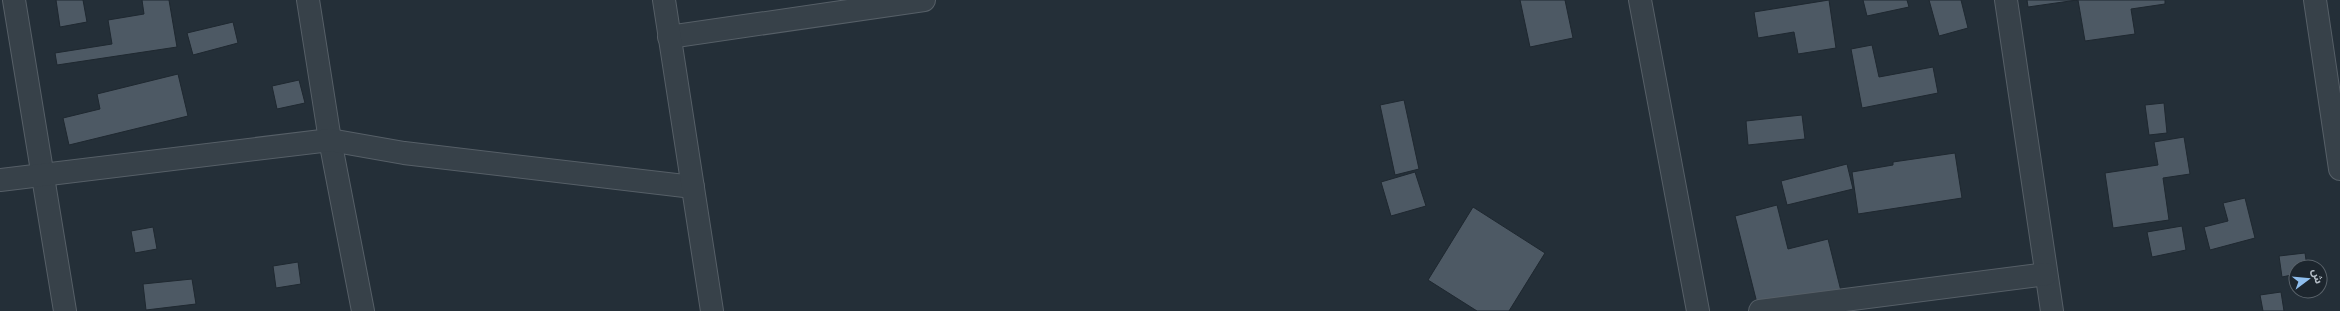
<svg xmlns="http://www.w3.org/2000/svg" width="2340" height="311" font-family="'Public Sans','Noto Sans Arabic',sans-serif">
	<rect width="100%" height="100%" fill="#242f38"/>
	<g fill="#4d5964" stroke="#1f2830">
		<path d="M56,0H83L87,22L60,27Z"/>
		<path d="M142,0H169L177,47L57,65L55,53L112,44L108,20L144,14Z"/>
		<path d="M1520,0H1565L1573,38L1530,47Z"/>
		<path d="M1829,0L1836,48L1798,54L1794,32L1758,38L1754,12Z"/>
		<path d="M1863,0H1907L1909,7L1867,16Z"/>
		<path d="M1929,0H1961L1968,28L1939,36Z"/>
		<path d="M2027,0H2077L2028,7Z"/>
		<path d="M2078,0H2165V4L2131,9L2135,34L2085,41Z"/>
		<path d="M233,22L238,43L193,55L187,33Z"/>
		<path d="M1872,45L1879,77L1933,67L1938,93L1862,108L1851,49Z"/>
		<path d="M178,74L188,116L69,145L63,118L100,109L97,94Z"/>
		<path d="M299,80L305,103L277,109L272,86Z"/>
		<path d="M1404,100L1419,169L1395,175L1380,105Z"/>
		<path d="M2164,103L2167,133L2149,135L2145,105Z"/>
		<path d="M1802,115L1805,139L1748,145L1746,121Z"/>
		<path d="M2184,137L2190,174L2163,178L2169,220L2113,228L2105,173L2158,165L2154,142Z"/>
		<path d="M1955,153L1962,198L1858,214L1852,172L1893,165V162Z"/>
		<path d="M1847,164L1853,189L1787,205L1781,181Z"/>
		<path d="M1415,172L1426,206L1391,216L1381,182Z"/>
		<path d="M2245,198L2255,238L2210,250L2204,227L2228,221L2223,203Z"/>
		<path d="M1777,205L1788,249L1828,239L1841,291L1759,311L1735,216Z"/>
		<path d="M1473,207L1545,253L1509,311H1477L1428,280Z"/>
		<path d="M2182,226L2186,250L2152,257L2147,232Z"/>
		<path d="M153,227L157,249L135,253L131,231Z"/>
		<path d="M2305,253L2307,267H2296V274L2282,277L2279,256Z"/>
		<path d="M298,262L301,284L276,288L273,266Z"/>
		<path d="M192,279L196,304L146,310L143,284Z"/>
		<path d="M2281,292L2284,311H2263L2260,295Z"/>
	</g>
	<g fill="none" stroke-linecap="round" stroke-linejoin="round">
		<g stroke="#565f67" stroke-width="24">
			<g id="minor">
				<path d="M14,0L65,311"/>
				<path d="M308,0L330,140L363,311"/>
				<path d="M1640,0L1698,311"/>
				<path d="M2006,0L2052,311"/>
				<path d="M2315,0L2340,169"/>
				<path d="M669,37L924,0"/>
				<path d="M0,180L330,140L404,153L693,187"/>
				<path d="M1760,311L2046,274"/>
			</g>
		</g>
		<g stroke="#565f67" stroke-width="24">
			<path id="tertiary" d="M664,0L712,311"/>
		</g>
		<use href="#minor" stroke="#374149" stroke-width="22"/>
		<use href="#tertiary" stroke="#374149" stroke-width="22"/>
	</g>
	<g transform="translate(2308 279) rotate(74)"><circle r="19" fill="#1d262e" stroke="#59626a"/>
	<path d="M0-3L7 15L0 10L-7 15Z" fill="#8fbeed"/>
	<text y="-6" font-size="11" font-weight="bold" text-anchor="middle" fill="#b3bcc5">ش</text>
	</g>
</svg>
